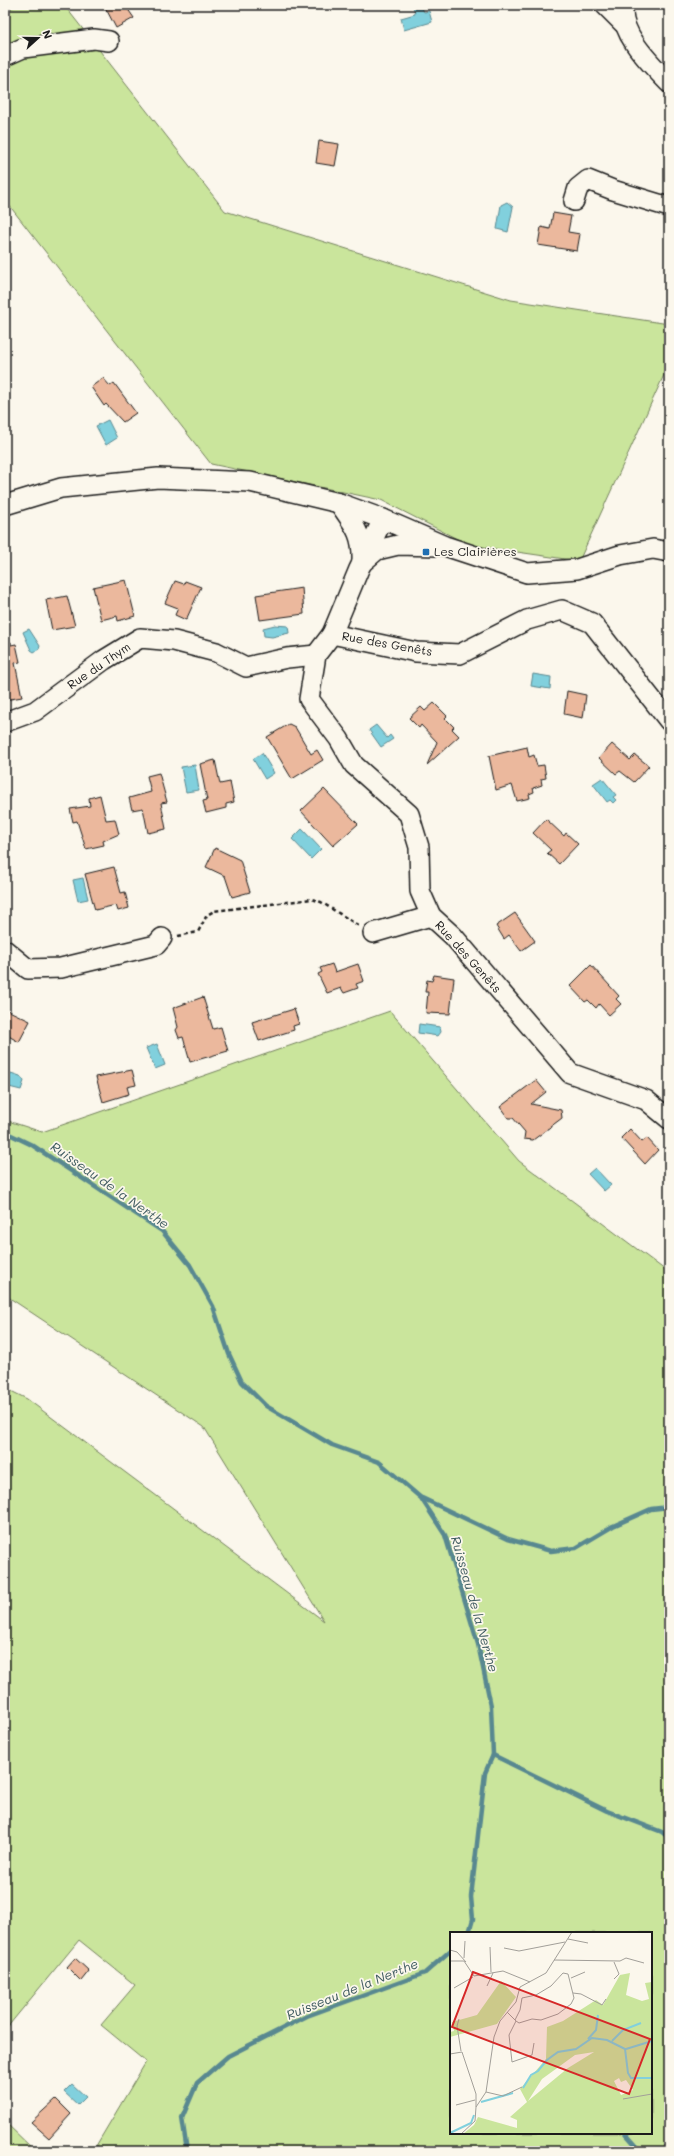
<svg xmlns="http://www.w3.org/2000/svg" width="674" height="2156" font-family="Mali,sans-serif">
	<rect width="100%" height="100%" fill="#fbf7ec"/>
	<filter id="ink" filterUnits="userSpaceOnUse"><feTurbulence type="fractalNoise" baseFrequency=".025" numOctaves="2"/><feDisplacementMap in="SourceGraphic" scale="8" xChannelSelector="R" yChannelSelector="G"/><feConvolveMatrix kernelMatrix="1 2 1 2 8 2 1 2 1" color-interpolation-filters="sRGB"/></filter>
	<g filter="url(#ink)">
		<g fill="#cae59c" stroke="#73805c" fill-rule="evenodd">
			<path d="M16,5H64L225,211L511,300L669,324V364L579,561L469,545L381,500L211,464L5,200V13Z"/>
			<path d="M390,1011L519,1161L669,1273V2151H93L146,2062L101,2025L135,1985L79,1940L5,2030V1388L27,1399L324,1621L204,1427L5,1295V1120L42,1132ZM451,1933H651V2133H451Z"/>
			<path d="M5,2122L35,2151H5Z"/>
		</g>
		<g fill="#81d0dd" stroke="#598890">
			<path d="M413,5H428L422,8L424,12L429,11L432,22L404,30L401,18L415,14Z"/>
			<path d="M507,202L513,207L508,232L497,229L501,205Z"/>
			<path d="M108,420L117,438L106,445L96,426Z"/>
			<path d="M275,625L288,626L289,633L272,637L264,636L263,628Z"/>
			<path d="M29,629L40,646L39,649L34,652L31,650L23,632Z"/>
			<path d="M533,674L551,677L550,689L531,686Z"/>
			<path d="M376,725L387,738L390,735L393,739L381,747L369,730Z"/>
			<path d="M262,753L274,773L265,779L253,759Z"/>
			<path d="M195,765L199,790L186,792L181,767Z"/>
			<path d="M602,778L616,795L613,797L616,800L613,803L610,800L607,802L593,784Z"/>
			<path d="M302,829L321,849L311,859L292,839Z"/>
			<path d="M83,878L88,899L78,901L73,880Z"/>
			<path d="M419,1024L440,1027L441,1032L438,1036L418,1033Z"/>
			<path d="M157,1044L165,1065L155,1069L146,1048Z"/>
			<path d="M11,1073L20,1076L24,1081L21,1090L5,1086V1079Z"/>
			<path d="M595,1168L611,1185L604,1191L588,1174Z"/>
			<path d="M72,2084L86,2097L78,2105L64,2092Z"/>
		</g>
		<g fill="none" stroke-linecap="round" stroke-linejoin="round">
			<g stroke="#598890" stroke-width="4.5">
				<path d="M5,1132L32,1145L162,1231L190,1265L213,1306L229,1354L242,1382L266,1406L332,1445L379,1462L421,1498L445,1535L478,1644L491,1706L493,1755L485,1773L471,1897L473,1919L469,1933"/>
				<path d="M422,1498L508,1539L551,1551L576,1548L613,1526L651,1509L669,1507"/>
				<path d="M493,1755L607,1811L662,1832L669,1838"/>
				<path d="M625,2133L641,2151"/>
				<path d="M187,2151L182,2118L197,2083L228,2056L307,2016L425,1973L451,1950"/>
			</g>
		</g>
		<g fill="#ebb89d" stroke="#1c1c1c">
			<path d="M104,5H125L134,18L116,28Z"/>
			<path d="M319,141L339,144L335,166L316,163Z"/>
			<path d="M553,213L571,216L568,232L580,234L577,251L538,245L541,227L550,229Z"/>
			<path d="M103,378L110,386L114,383L136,413L123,422L106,404L104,406L91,387Z"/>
			<path d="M126,580L135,616L118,621L117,616L101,620L93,587Z"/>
			<path d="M175,581L184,584L185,581L201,587L186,620L175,615L178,608L165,603Z"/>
			<path d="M302,588L304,614L260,620L256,595Z"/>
			<path d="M67,596L75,626L52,630L46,600Z"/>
			<path d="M11,642V645L16,644L20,662L15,663L22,697L5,700V643Z"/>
			<path d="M567,691L586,695L583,718L564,714Z"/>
			<path d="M434,703L447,716L445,718L454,727L452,729L459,736L427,765L437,742L421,725L419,728L409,718L421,707L425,711Z"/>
			<path d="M289,724L295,727L311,754L317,750L323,760L292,779L267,737Z"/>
			<path d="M612,744L630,760L635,755L649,766L634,782L620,771L616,774L599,758Z"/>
			<path d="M527,747L529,757L534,755L537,766L544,765L546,778L541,779L542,785L533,788L534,792L529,794L530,798L517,801L512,785L496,790L489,756Z"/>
			<path d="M215,760L220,784L230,782L234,802L226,804V808L206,813L203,801L207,800L200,764Z"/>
			<path d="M159,773L167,802L161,803L166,829L148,833L143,808L132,810L129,798L151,792L147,776Z"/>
			<path d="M324,789L358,824L333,846L301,811Z"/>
			<path d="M100,795L106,820L115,819L119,834L103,841L104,845L86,849L77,821L73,822L70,809L90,806L89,798Z"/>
			<path d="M546,819L564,836L566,833L578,844L559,864L547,853L551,850L533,833Z"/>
			<path d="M215,848L240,860L250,892L232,897L225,876L206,867Z"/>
			<path d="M114,867L121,893L125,892L129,908L118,911L116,905L95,910L85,874Z"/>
			<path d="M515,913L535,941L521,951L509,935L504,939L496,926Z"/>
			<path d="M332,964L335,972L358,964L364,981L356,984L358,988L344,993L341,988L327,993L318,974L322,972L320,968Z"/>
			<path d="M591,965L619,996L616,999L621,1004L609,1015L599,1004L596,1008L588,1000L585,1002L570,986Z"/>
			<path d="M434,975L454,978L450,1014L426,1013L428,992H425L427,980L432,981Z"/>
			<path d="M203,997L213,1029L221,1027L228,1051L190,1062L183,1037L179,1038L176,1030L178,1027L173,1008Z"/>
			<path d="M5,1009L30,1021L19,1042L5,1034Z"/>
			<path d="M294,1009L299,1024L293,1026L294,1030L259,1041L252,1022Z"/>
			<path d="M132,1070L136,1085L127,1087L129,1094L103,1102L96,1077Z"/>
			<path d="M536,1080L546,1092L531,1104L561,1110L562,1118L533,1140L524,1139L525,1132L513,1118H508L500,1107Z"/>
			<path d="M630,1129L642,1142L647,1138L658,1150L645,1164L621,1138Z"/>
			<path d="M75,1958L89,1971L81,1981L67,1967Z"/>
			<path d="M56,2099L71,2114L49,2138L31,2122Z"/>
		</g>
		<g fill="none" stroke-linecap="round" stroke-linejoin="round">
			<g stroke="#1c1c1c" stroke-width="22">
				<g id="minor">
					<path d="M605,5L623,23"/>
					<path d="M624,5C617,32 652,65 669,83"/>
					<path d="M5,56L23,48L94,39L109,41"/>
					<path d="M574,201L578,188L588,180L613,190L669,207"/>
					<path d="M339,503C354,525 363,534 362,561"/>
					<path d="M5,505L61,488L158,478L250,482L339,503L383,519L445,546L527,573L577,569L620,555L653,549L669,552"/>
					<path d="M383,519L359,569L332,634L316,655L309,699L339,739L354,765L409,814L419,847L420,891L431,916L453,936L570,1073L646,1100L669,1119"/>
					<path d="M363,562L377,550L398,545L437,546"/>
					<path d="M332,634L416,652L460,654L527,620L562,610L592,623L669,721"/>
					<path d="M5,722L35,711L104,660L140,638L174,641L216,652L246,667L287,658L316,655"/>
					<path d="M373,933L431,916"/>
					<path d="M5,950L28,969L61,968L156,945L162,938"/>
				</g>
			</g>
			<path stroke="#1c1c1c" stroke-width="2.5" stroke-dasharray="4 3" stroke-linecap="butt" d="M178,936L198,932L207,915L214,911L312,899L321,902L359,926"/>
			<use href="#minor" stroke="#fbf7ec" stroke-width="19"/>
		</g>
	</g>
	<rect fill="#1f6fb2" stroke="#fbf7ec" stroke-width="1.5" x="422" y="548" width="8" height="8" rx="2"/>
	<g text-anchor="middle" stroke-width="3.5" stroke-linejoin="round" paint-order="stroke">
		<g font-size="12" fill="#1c1c1c" stroke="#fbf7ec" text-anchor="start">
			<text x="434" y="556">Les Clairières</text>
		</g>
		<g font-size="12" fill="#1c1c1c" stroke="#fbf7ec">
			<text transform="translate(387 644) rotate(10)" y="4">Rue des Genêts</text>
			<text transform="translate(99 666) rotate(-34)" y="4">Rue du Thym</text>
			<text transform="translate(468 957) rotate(48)" y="4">Rue des Genêts</text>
		</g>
		<g font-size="13" font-style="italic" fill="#3f5b60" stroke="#fbf7ec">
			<text transform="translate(110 1185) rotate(35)" y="5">Ruisseau de la Nerthe</text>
			<text transform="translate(475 1604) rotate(74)" y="5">Ruisseau de la Nerthe</text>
			<text transform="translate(352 1989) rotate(-22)" y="5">Ruisseau de la Nerthe</text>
		</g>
	</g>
	<g transform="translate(450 1932)">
		<rect width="202" height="202" fill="#fbf7ec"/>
		<path d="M180,41L176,63L192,69L199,67L195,51L202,50V202H13L24,193L28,185L67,196V188L60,185L77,170L70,157L96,127L97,95L113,89L146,68L153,73L170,43ZM144,120L118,136L78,169L92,147L125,123ZM169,146L171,150L176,148L183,158L171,163L164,149ZM51,49L66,65L47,92L0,105V100L4,99L2,90L27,83Z" fill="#cae59c" fill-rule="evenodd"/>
		<path fill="none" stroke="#81d0dd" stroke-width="2" d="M138,107L146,98L148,83M162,109L173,98L191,91M176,117L202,109M73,156L81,143L88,139L97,128L108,120L126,117L142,106L157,108L175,117L178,141L181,146H202M31,170L63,161M0,201L21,191L24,183"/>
		<path fill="none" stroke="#a29f99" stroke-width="1" d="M118,7L138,11M40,15L41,40M54,16L69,19L115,10M0,18L7,20L16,30M14,26L15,9M104,28L170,29L176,26L194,31M0,29H14L24,44L53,39L80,50M121,46L135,40M164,47L169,42L164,30M37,54L43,41M4,56L23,45M123,61L131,62L152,73L156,67M57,80L66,89L69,91L82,87L91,88L108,82L121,72L124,66L118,42L113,41L101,54L86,63L72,66L70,78L65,88M9,87L7,94L11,119M66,89L59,103L62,130L82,123L84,111M0,122L12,120L26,162V175M36,160L53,164L72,155M173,167L202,162M6,173L25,168M11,202L25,189L26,175L36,160L44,105L50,89L66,70L70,55L96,41L122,0"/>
		<path fill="#d62828" fill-opacity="0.15" stroke="#d62828" stroke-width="2" d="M23,40L200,107L179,162L2,95Z"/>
		<rect width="202" height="202" fill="none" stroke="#1c1c1c" stroke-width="2"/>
	</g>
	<rect width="674" height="2156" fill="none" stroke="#fbf7ec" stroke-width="20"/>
	<rect x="10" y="10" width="654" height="2136" fill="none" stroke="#1c1c1c" stroke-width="1.5" filter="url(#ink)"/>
	<g transform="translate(38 38) rotate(69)" stroke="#fbf7ec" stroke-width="3" paint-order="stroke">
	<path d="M0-3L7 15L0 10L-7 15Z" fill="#1c1c1c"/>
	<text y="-6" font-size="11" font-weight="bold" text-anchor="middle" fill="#1c1c1c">N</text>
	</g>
</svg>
